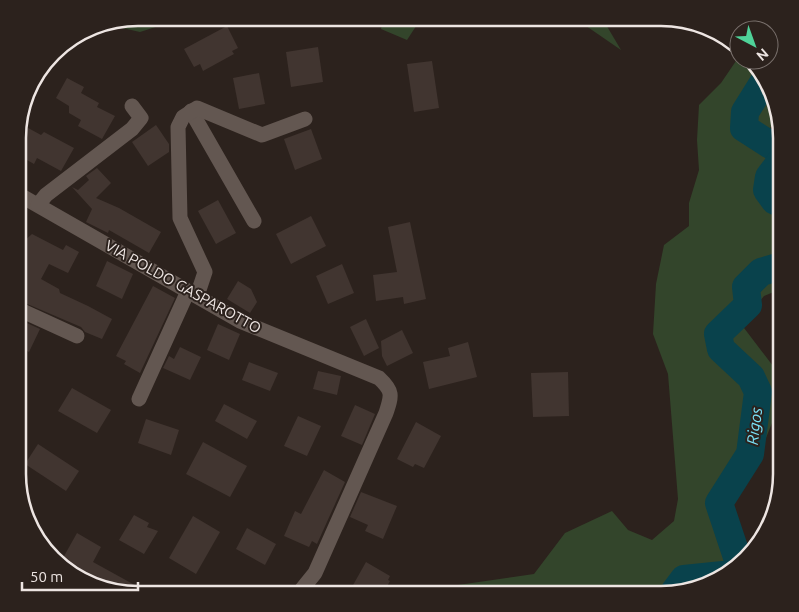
<svg xmlns="http://www.w3.org/2000/svg" width="799" height="612" font-family="Ubuntu,sans-serif">
	<rect width="100%" height="100%" fill="#2c221d"/>
	<g fill="#33452b">
		<path d="M602,18L621,50L576,19Z"/>
		<path d="M420,20L407,40L381,29L383,21Z"/>
		<path d="M168,23L140,32L105,24Z"/>
		<path d="M727,39L739,47V60H750L769,85L777,121L770,128L779,136L781,144V289L764,296L741,324L773,366L781,387L777,398L772,423L753,470L728,511L736,531L739,551L743,560L714,582L661,594H437V588L534,574L565,533L612,511L628,530L652,540L674,521L678,499L668,374L653,334L656,284L664,245L689,226V203L699,170L697,140L699,105L721,83L738,58Z"/>
	</g>
	<g fill="none" stroke-linecap="round" stroke-linejoin="round">
		<g stroke="#09424c" stroke-width="28">
			<path d="M765,80L745,112L744,128L780,151L781,154"/>
			<path d="M781,199L775,201L767,190L769,177L781,161"/>
			<path d="M739,563L719,503L750,454L758,392L751,377L721,349L718,334L748,305L746,287L761,272L781,266"/>
			<path d="M675,591L684,579L723,575"/>
		</g>
	</g>
	<g fill="#413530">
		<path d="M227,26L238,48L232,51L234,54L203,71L200,64L194,67L184,49Z"/>
		<path d="M318,47L323,82L291,87L286,52Z"/>
		<path d="M432,61L439,108L414,112L407,64Z"/>
		<path d="M259,73L265,104L239,109L233,78Z"/>
		<path d="M67,78L84,87L81,93L99,103L97,107L115,116L102,139L78,126L81,120L69,113V106L56,98Z"/>
		<path d="M19,123L41,135L44,132L74,148L61,171L37,158L34,164L18,155Z"/>
		<path d="M156,125L169,144V152L148,166L132,142Z"/>
		<path d="M311,129L322,159L295,170L284,139Z"/>
		<path d="M97,168L111,183L96,198L119,208L161,232L149,253L109,230L108,233L86,222L92,209L72,187L78,190L89,180L86,176Z"/>
		<path d="M218,200L236,233L216,244L198,211Z"/>
		<path d="M311,216L326,246L291,264L276,234Z"/>
		<path d="M410,222L426,299L404,304L403,297L376,301L373,275L397,272L388,227Z"/>
		<path d="M32,234L63,250L66,245L79,252L68,273L49,264L41,279L59,289L60,293L88,306L112,319L102,339L85,332L81,327L18,300V251L23,242Z"/>
		<path d="M107,261L133,274L122,299L96,286Z"/>
		<path d="M342,264L354,293L328,304L316,276Z"/>
		<path d="M238,281L251,289L257,302L250,313L227,299Z"/>
		<path d="M153,286L175,298L140,373L124,364L126,361L116,356Z"/>
		<path d="M18,319L40,329L29,352L18,347Z"/>
		<path d="M366,319L379,348L364,356L350,327Z"/>
		<path d="M218,324L240,334L229,360L207,350Z"/>
		<path d="M402,330L413,353L387,366L382,356L381,341Z"/>
		<path d="M468,342L477,377L429,389L423,362L450,356L448,348Z"/>
		<path d="M180,347L201,357L190,380L163,368L169,356L174,359Z"/>
		<path d="M249,362L278,373L270,391L242,380Z"/>
		<path d="M318,371L341,376L337,395L313,389Z"/>
		<path d="M568,372L569,416L533,417L531,373Z"/>
		<path d="M72,388L111,410L97,433L58,411Z"/>
		<path d="M224,404L257,421L247,439L215,421Z"/>
		<path d="M355,405L375,414L362,445L341,436Z"/>
		<path d="M298,416L321,426L307,456L284,446Z"/>
		<path d="M146,419L179,430L171,455L138,443Z"/>
		<path d="M416,422L441,436L424,468L415,464L413,467L397,459Z"/>
		<path d="M203,442L247,466L230,497L186,474Z"/>
		<path d="M38,444L79,471L66,491L25,464Z"/>
		<path d="M324,470L345,482L317,544L312,541L309,547L284,536L295,511L301,514Z"/>
		<path d="M361,492L397,506L383,539L365,531L368,525L350,517Z"/>
		<path d="M134,515L149,523L147,527L158,531L144,554L119,540Z"/>
		<path d="M193,516L220,532L196,574L169,558Z"/>
		<path d="M247,528L276,544L265,565L236,549Z"/>
		<path d="M77,533L101,547L93,562L151,594H131L92,585L59,565Z"/>
		<path d="M366,562L390,576L388,580L390,581L383,594H348Z"/>
	</g>
	<g fill="none" stroke-linecap="round" stroke-linejoin="round">
		<g stroke="#635751" stroke-width="15">
			<path d="M191,111L254,221"/>
			<path d="M18,194L240,321L379,378C393,391 392,395 386,413L315,573L298,594"/>
			<path d="M38,205L46,195L132,129L141,118L132,106"/>
			<path d="M197,296L205,272L180,218L178,127L183,117L197,108L262,135L305,119"/>
			<path d="M18,309L77,336"/>
			<path d="M139,399L188,291"/>
		</g>
	</g>
	<g text-anchor="middle" stroke-width="4" stroke-linejoin="round" paint-order="stroke">
		<g font-size="15" fill="#ede5e2" stroke="#2c221d">
			<text transform="translate(183 287) rotate(29)" y="5">VIA POLDO GASPAROTTO</text>
		</g>
		<g font-size="16" font-style="italic" fill="#7be3f9" stroke="#2c221d">
			<text transform="translate(754 426) rotate(-83)" y="6">Rigos</text>
		</g>
	</g>
	<path d="M0 0H799V612H0ZM138 26H661A112 112 0 0 1 773 138V474A112 112 0 0 1 661 586H138A112 112 0 0 1 26 474V138A112 112 0 0 1 138 26Z" fill="#2c221d" fill-rule="evenodd"/>
	<path fill="none" stroke="#ede5e2" stroke-width="2.5" d="M138 26H661A112 112 0 0 1 773 138V474A112 112 0 0 1 661 586H138A112 112 0 0 1 26 474V138A112 112 0 0 1 138 26Z"/>
	<g transform="translate(754 45) rotate(139)"><circle r="24" fill="#2c221d" stroke="#79706c"/>
	<path d="M0-4L9 19L0 12L-9 19Z" fill="#4fd399"/>
	<text y="-8" font-size="14" font-weight="bold" text-anchor="middle" fill="#ede5e2">N</text>
	</g>
	<path d="M22 582v8h116v-8" fill="none" stroke="#ede5e2" stroke-width="2.5"/>
	<text x="30" y="582" font-size="15" fill="#ede5e2" stroke="#2c221d" stroke-width="4" paint-order="stroke">50 m</text>
</svg>
